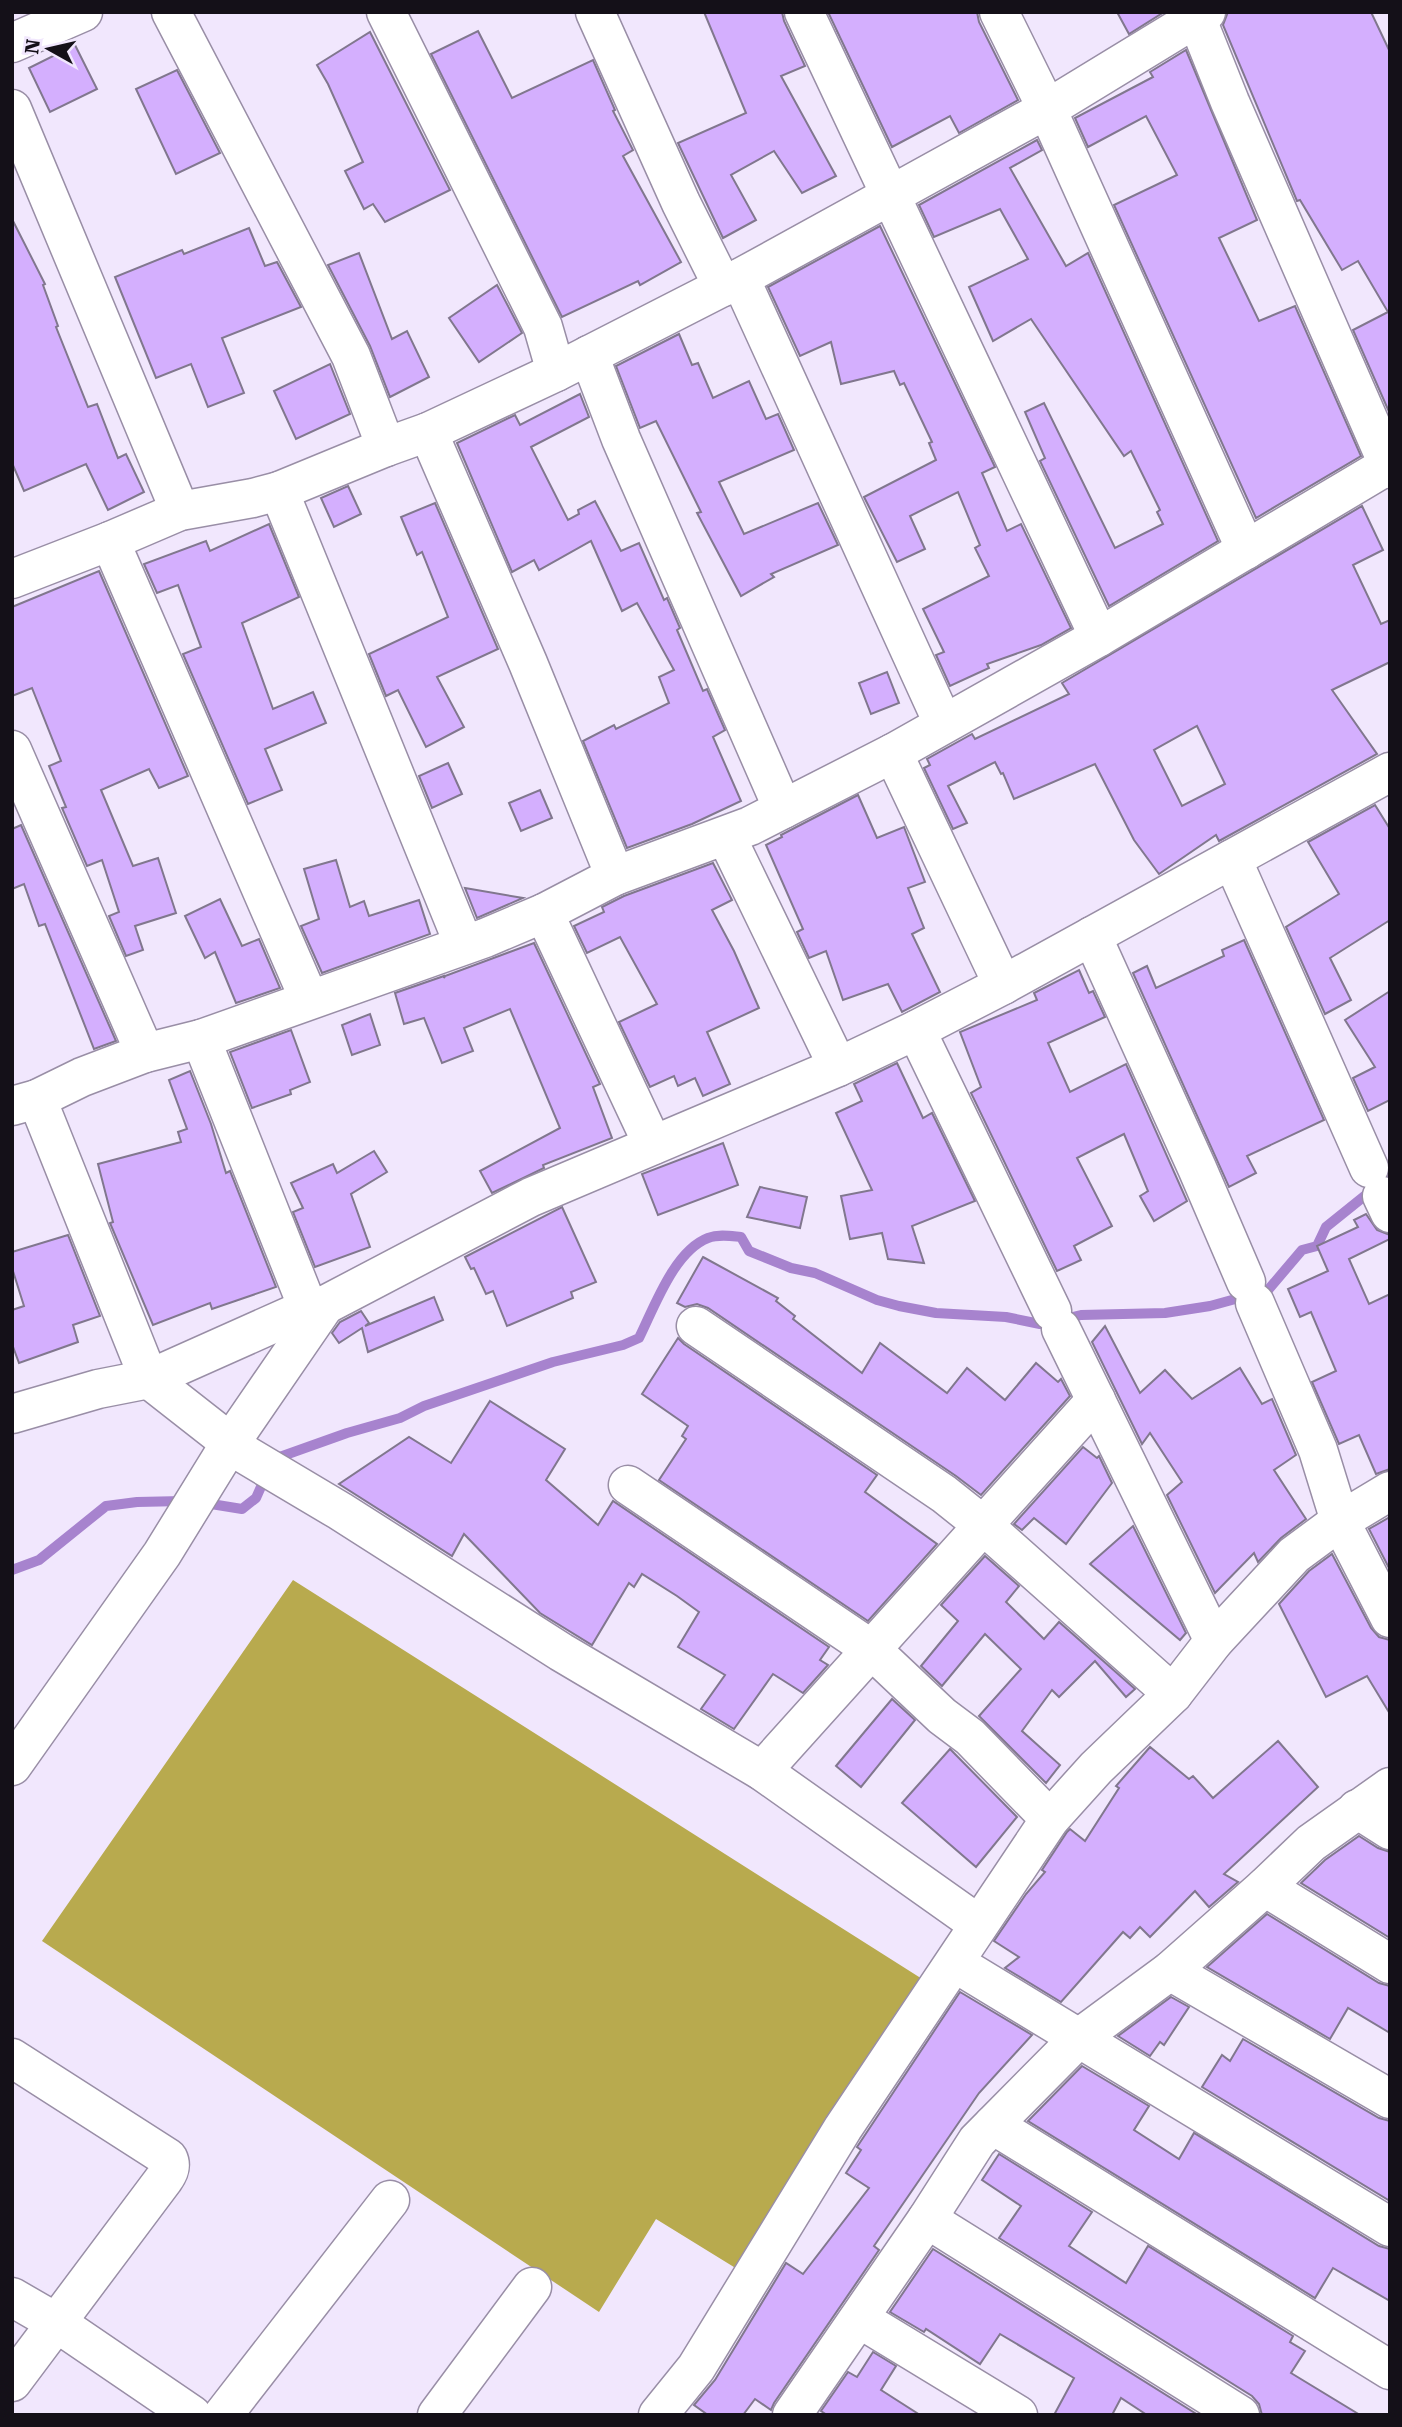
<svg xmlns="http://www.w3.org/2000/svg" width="1402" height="2427" font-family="'Roboto Serif',serif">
	<rect width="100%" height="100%" fill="#f1e7fd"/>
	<path fill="#b8aa4e" d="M293,1580L938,1989L742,2272L656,2219L599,2312L42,1941Z"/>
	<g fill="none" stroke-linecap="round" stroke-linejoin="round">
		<g stroke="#a783ce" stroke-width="10">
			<path d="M1064,1319L1081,1315L1165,1313L1210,1306L1268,1290L1302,1250L1317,1246L1326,1227L1377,1186L1390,1168"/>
			<path d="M274,1459L347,1433L400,1418L424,1406L553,1362L623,1345L639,1338C654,1308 674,1251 708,1238C719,1234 730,1236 741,1237L749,1251L791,1268L815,1273L877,1300L899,1306L936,1313L1006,1317L1040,1324L1049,1322"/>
			<path d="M205,1503L242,1509L256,1498L264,1480"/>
			<path d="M12,1570L39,1560L106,1506L137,1502L183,1501"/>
		</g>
	</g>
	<g fill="#d4affe" stroke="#81778e" stroke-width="2" fill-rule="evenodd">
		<path d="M704,12H782L784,21L805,66L781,76L836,176L802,193L774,151L731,175L756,220L723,238L678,143L746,113Z"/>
		<path d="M828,12H977L979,22L1018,100L959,133L950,116L892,147Z"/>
		<path d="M1117,12H1164L1129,34Z"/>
		<path d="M1228,12H1371L1390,52V414L1353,330L1388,312L1358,261L1342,270L1300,200L1297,201L1223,25Z"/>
		<path d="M478,31L512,98L593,60L615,110L613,111L633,150L623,156L681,262L640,285L638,281L562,317L431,54Z"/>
		<path d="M370,32L450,190L385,222L373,204L364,209L345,171L363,162L328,84L317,65Z"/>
		<path d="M75,45L97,89L50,112L29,68Z"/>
		<path d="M1186,50L1257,220L1219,238L1259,321L1295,306L1361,456L1256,518L1114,205L1177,175L1146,116L1088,147L1075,118L1153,77L1150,72Z"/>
		<path d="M177,70L220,153L176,174L136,89Z"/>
		<path d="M1037,140L1042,150L1010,168L1066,266L1088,253L1218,541L1109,606L1040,461L1045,458L1025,412L1044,403L1115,548L1163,524L1157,512L1160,510L1131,451L1124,456L1031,319L993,341L969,287L1028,259L1000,209L934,237L919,205Z"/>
		<path d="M12,219L45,284L43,285L58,326L56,327L88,407L97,404L118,458L126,454L144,492L108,510L86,464L24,491L12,463Z"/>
		<path d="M880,226L995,467L982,473L1007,531L1021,524L1071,628L1041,645L987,664L989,668L950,686L936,655L944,652L923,609L989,576L975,548L980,545L958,492L910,516L925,549L897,562L864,497L936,460L929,443L932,442L904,383L900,385L894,371L841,384L831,342L800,356L768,287Z"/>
		<path d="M249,228L265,266L277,262L301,307L222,338L244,393L208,407L191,364L156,378L115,277L182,250L184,254Z"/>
		<path d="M359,253L392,339L407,331L429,377L390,397L370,346L328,265Z"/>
		<path d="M497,285L522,333L479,362L449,318Z"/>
		<path d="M679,334L692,365L698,363L713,398L749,381L766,419L778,414L794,450L719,482L744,534L818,503L838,545L771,574L774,577L741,596L697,513L701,512L656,421L640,428L616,366Z"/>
		<path d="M330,364L350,414L296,439L274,391Z"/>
		<path d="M580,394L589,417L531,447L568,520L579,514L578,510L595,501L621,551L639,543L664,600L667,598L680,628L677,630L703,691L707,689L725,730L713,737L741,801L692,824L627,848L583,741L614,725L616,729L669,703L659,677L674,670L637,603L622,611L591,541L539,570L534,560L512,572L457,443L515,415L520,425Z"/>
		<path d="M348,486L361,514L334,527L321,498Z"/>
		<path d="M435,503L498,649L437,677L464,727L426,747L398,690L386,696L369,654L448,617L422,552L417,555L401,517Z"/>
		<path d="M1362,506L1383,550L1353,565L1381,624L1390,620V662L1332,690L1377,754L1219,841L1216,835L1159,874L1134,840L1095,764L1014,799L1003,773L1001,774L995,762L948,786L967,823L953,829L924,768L930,765L927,759L972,734L975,739L1069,694L1062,683ZM1197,726L1225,784L1182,806L1154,750Z"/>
		<path d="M269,524L299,597L242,623L273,709L313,692L326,723L265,749L282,790L248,804L183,654L201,647L178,585L157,593L144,564L206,541L210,551Z"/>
		<path d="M99,571L188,776L159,788L149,769L101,790L133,866L158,858L176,913L135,926L143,950L126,956L109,916L119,912L102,860L87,866L62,808L66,807L49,766L61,761L32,688L12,696V607Z"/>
		<path d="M887,672L899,703L871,714L859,683Z"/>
		<path d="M448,763L462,794L432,808L419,776Z"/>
		<path d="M540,790L552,818L521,831L509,803Z"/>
		<path d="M858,795L877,838L904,827L925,882L908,888L924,928L912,934L940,992L902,1012L888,984L843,1000L826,951L809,958L797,932L803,929L766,845L782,837L781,835Z"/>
		<path d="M1375,805L1390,829V920L1330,958L1351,1000L1325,1014L1286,927L1339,894L1308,842Z"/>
		<path d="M21,825L116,1041L94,1049L45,924L39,926L24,884L12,889V829Z"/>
		<path d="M336,860L350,907L364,901L369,916L419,900L430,934L322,973L301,926L319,919L304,869Z"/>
		<path d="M713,863L732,900L712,910L734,951L759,1008L707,1032L730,1084L703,1096L695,1078L678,1086L674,1076L650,1087L619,1022L657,1004L620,937L587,953L574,926L604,912L602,907L624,896Z"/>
		<path d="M465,888L523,898L477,918Z"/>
		<path d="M220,899L242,946L259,939L280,988L236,1003L215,952L205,958L185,916Z"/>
		<path d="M1244,940L1324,1120L1247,1156L1256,1173L1229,1187L1133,973L1147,966L1156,988L1224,956L1222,950Z"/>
		<path d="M534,943L600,1084L593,1087L612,1138L543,1165L544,1168L492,1193L480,1171L560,1128L510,1009L464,1028L473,1051L442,1063L424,1018L404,1024L395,993L444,976V978L445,976Z"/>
		<path d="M1079,970L1089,993L1093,991L1105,1017L1048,1043L1070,1092L1126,1064L1187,1201L1154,1221L1140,1196L1148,1191L1124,1134L1077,1158L1112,1226L1074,1246L1081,1260L1057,1271L971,1093L981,1087L960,1032L1037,1000L1034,993Z"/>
		<path d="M1390,991V1100L1368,1111L1353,1078L1375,1067L1345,1020Z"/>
		<path d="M370,1014L380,1045L352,1055L342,1025Z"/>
		<path d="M291,1030L310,1082L290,1090L291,1094L252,1108L230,1052Z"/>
		<path d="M897,1063L923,1118L932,1113L975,1201L912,1226L924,1263L888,1259L882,1233L850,1239L841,1196L872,1190L836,1113L862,1101L854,1084Z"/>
		<path d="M190,1071L211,1124L226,1173L230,1171L276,1287L212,1309L210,1303L153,1325L110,1223L113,1222L98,1164L181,1142L178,1132L187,1129L169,1080Z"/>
		<path d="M723,1143L738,1185L658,1215L642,1174Z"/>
		<path d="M374,1151L387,1172L351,1194L370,1247L315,1267L293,1212L303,1208L291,1183L333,1164L337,1173Z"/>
		<path d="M760,1187L807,1197L800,1228L747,1217Z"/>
		<path d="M562,1207L596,1282L571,1292L573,1298L507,1326L493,1291L486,1294L474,1268L471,1269L465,1257Z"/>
		<path d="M1366,1214L1377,1230L1390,1235V1239L1349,1259L1369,1304L1390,1294V1469L1376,1474L1359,1435L1339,1444L1312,1382L1336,1371L1311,1312L1300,1317L1288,1289L1328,1271L1317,1246L1358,1227L1354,1220Z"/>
		<path d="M68,1235L100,1316L73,1325L78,1342L19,1363L12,1344V1310L24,1306L12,1268V1252Z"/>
		<path d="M703,1257L778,1298L776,1301L795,1316L793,1319L862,1373L880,1343L947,1393L967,1368L1005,1400L1036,1363L1058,1382L1061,1379L1070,1396L981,1495L956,1476L708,1308L697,1304L685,1307L677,1303Z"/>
		<path d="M434,1297L443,1320L368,1352L362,1328L339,1343L332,1333L340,1322L361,1311L369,1323L365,1326Z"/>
		<path d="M1105,1326L1140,1393L1165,1370L1192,1399L1240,1368L1262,1404L1272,1399L1296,1455L1274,1470L1306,1519L1281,1538L1258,1562L1254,1553L1215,1593L1167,1495L1182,1482L1150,1433L1142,1444L1092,1342Z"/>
		<path d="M678,1338L684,1344L877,1475L865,1492L937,1544L868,1621L659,1480L686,1439L682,1436L688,1426L642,1394Z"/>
		<path d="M490,1401L565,1449L546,1480L598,1525L613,1501L829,1647L820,1660L828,1665L803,1693L773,1674L734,1729L701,1709L725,1675L678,1647L699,1612L677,1596L642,1574L634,1587L629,1583L592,1645L540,1613L464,1534L452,1556L339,1484L409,1437L451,1463Z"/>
		<path d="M1083,1447L1097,1458L1099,1456L1112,1483L1066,1544L1034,1518L1022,1530L1014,1524Z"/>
		<path d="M1390,1517V1570L1369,1529Z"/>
		<path d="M1133,1526L1186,1633L1180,1640L1090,1564Z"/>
		<path d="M1332,1554L1371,1628L1379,1637L1390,1640V1714L1367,1676L1326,1697L1279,1604L1309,1571Z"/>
		<path d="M985,1556L1019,1586L1006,1602L1044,1639L1059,1622L1135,1689L1126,1697L1095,1661L1059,1697L1052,1690L1022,1731L1060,1765L1046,1783L979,1716L1021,1669L985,1634L942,1686L921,1666L958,1621L941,1605Z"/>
		<path d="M892,1699L915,1720L861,1787L836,1766Z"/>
		<path d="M1278,1741L1318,1787L1224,1874L1238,1882L1209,1907L1195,1891L1150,1937L1140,1927L1130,1938L1123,1932L1061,2002L1005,1968L1019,1957L994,1941L1026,1894L1045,1872L1042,1870L1067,1832L1070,1829L1085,1841L1119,1788L1116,1786L1150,1747L1189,1779L1193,1776L1213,1798Z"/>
		<path d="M950,1749L1017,1817L976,1867L902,1803Z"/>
		<path d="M1359,1836L1378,1848L1390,1852V1938L1301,1883L1325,1860Z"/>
		<path d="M1267,1914L1379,1983L1390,1986V2033L1348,2008L1330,2039L1207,1967Z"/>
		<path d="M960,1992L1032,2035L979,2093L874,2246L879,2250L774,2403L771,2410L755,2399L743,2415H708L694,2405L715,2380L786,2263L803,2274L869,2188L846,2173L861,2150L857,2147Z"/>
		<path d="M1171,1997L1189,2007L1164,2045L1160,2042L1150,2056L1118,2036Z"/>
		<path d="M1243,2039L1379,2118L1390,2121V2201L1202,2087L1222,2055L1230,2061Z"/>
		<path d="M1082,2066L1149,2106L1134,2130L1179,2159L1194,2133L1379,2246L1390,2249V2301L1333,2268L1315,2298L1028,2121Z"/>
		<path d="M999,2154L1092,2212L1069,2246L1126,2283L1148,2246L1293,2336L1290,2342L1305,2351L1291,2373L1360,2415H1262L1259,2404L1252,2396L999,2238L1021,2206L982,2180Z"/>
		<path d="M933,2249L1198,2415H1147L1121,2398L1112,2415H1054L1074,2378L1000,2334L980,2364L926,2329L924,2332L890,2312Z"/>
		<path d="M873,2352L896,2366L881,2390L920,2415H827L821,2411L848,2372L857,2377Z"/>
	</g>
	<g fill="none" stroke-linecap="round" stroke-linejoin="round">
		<g stroke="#998ea6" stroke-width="41">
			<g id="minor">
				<path d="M171,12L351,356L386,447"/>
				<path d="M386,12L543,327L556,372"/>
				<path d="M595,12L681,203L723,287"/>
				<path d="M804,12L1099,637"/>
				<path d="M999,12L1047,109L1246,550"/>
				<path d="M1194,12L1230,102L1390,469"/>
				<path d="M12,43L83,12"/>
				<path d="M12,109L180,511"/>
				<path d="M740,278L943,723"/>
				<path d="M589,355L621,439L783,809"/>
				<path d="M428,432L528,663L615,876"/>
				<path d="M279,491L464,945"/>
				<path d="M110,541L309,999"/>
				<path d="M12,579L110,541L180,511L253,498L279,491L386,447L428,432L556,372L740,278L891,195L1047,109L1206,12"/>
				<path d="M12,750L145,1053"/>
				<path d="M893,753L1003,985"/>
				<path d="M726,836L838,1067"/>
				<path d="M1232,859L1369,1168"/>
				<path d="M544,913L653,1145"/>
				<path d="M1092,936L1197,1168L1246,1282"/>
				<path d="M916,1030L1052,1311"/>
				<path d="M201,1039L308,1308"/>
				<path d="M37,1099L149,1379L246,1455L340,1511L561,1652L762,1771L978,1924"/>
				<path d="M12,1106L37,1099L82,1077L145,1053L201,1039L485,938L544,913L615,876L750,826L893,753L1099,637L1390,464"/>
				<path d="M1382,1196L1390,1213"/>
				<path d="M1255,1303L1318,1450L1340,1521L1390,1618"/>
				<path d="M696,1326L944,1494L983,1525L1173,1694"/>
				<path d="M1061,1329L1214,1641"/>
				<path d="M12,1414L98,1389L149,1379L308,1308L325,1305L531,1197L838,1067L916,1030L1003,985L1390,772"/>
				<path d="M628,1485L871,1649L942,1716L970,1737L1050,1819"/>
				<path d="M12,1766L162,1554L231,1442L325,1305"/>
				<path d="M762,1771L1096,1400"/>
				<path d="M1357,1809L1390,1830"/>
				<path d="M1265,1887L1390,1964"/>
				<path d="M955,1963L1390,2227"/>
				<path d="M1170,1971L1390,2099"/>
				<path d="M12,2058L168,2158C172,2166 169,2172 164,2179L12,2382"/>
				<path d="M993,2125L1390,2370"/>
				<path d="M927,2219L1240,2415"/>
				<path d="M12,2297L57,2323L192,2415"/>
				<path d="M860,2319L1018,2415"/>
				<path d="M223,2415L390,2200"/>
				<path d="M437,2415L532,2287"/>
				<path d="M658,2415L696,2368L843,2128L1050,1819L1096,1768L1173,1694L1214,1641L1294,1555L1340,1521L1390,1491"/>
				<path d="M792,2415L927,2219L977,2141L1079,2038L1170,1971L1265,1887L1311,1843L1390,1787"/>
			</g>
		</g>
		<use href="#minor" stroke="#fff" stroke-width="38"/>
	</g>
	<rect width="1402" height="2427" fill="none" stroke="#141018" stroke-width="28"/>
	<g transform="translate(49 49) rotate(278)" stroke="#f1e7fd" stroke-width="5" paint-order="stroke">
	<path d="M0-5L12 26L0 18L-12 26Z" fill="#141018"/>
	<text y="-10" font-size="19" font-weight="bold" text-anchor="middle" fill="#141018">N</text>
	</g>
</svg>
